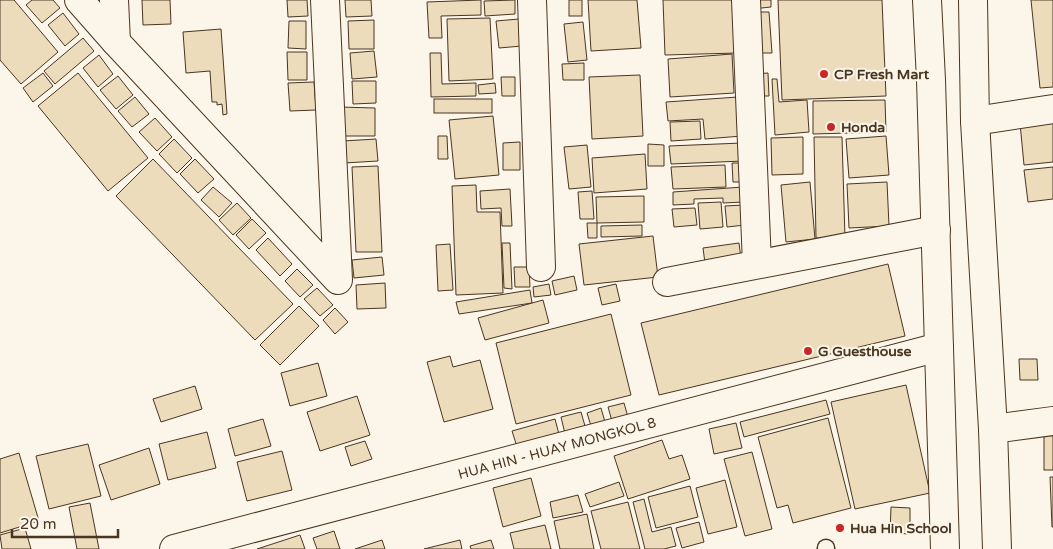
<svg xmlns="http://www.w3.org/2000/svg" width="1053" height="549" font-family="'Varela Round',sans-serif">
	<rect width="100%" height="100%" fill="#fbf6e9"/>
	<g fill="#ecdcbc" stroke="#4a3520">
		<path d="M0,0H14L58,52L21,84L0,60Z"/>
		<path d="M32,0H53L60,8L42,23L26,5Z"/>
		<path d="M142,0H170L171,24L143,25Z"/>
		<path d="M287,0H307L308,16L288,17Z"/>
		<path d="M345,0H371L372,16L346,17Z"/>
		<path d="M481,0V15L441,16L442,38H429L427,2Z"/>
		<path d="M515,0V14L485,16L484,1Z"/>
		<rect x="569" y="0" width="13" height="16"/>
		<path d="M588,0H637L641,48L591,51Z"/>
		<path d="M663,0H735L737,53L665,55Z"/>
		<path d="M752,0H771V7L752,9Z"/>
		<path d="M778,0H882L886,96L782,100Z"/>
		<path d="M1031,0H1053V87L1040,88Z"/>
		<path d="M752,12H769L772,53H755Z"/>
		<path d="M63,13L79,34L65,46L48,25Z"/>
		<path d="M490,18L493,79L449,81L447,19Z"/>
		<path d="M519,19L522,46L499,48L496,21Z"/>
		<path d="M374,20V49H349L348,21Z"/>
		<path d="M289,21H306V49L288,48Z"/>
		<path d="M583,22L587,60L568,62L564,24Z"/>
		<path d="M221,29L227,114L223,115L222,104L217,105V102H212L210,71L186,73L183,32Z"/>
		<path d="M83,38L94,51L55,84L44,71Z"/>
		<path d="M374,51L377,77L352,79L350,53Z"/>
		<path d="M287,52H307V80H288Z"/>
		<path d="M430,53H441L442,84L476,83V96L431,97Z"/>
		<path d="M732,54L734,93L670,97L668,59Z"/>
		<path d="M99,55L113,74L98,87L83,68Z"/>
		<path d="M584,63V80H563L562,64Z"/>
		<path d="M43,73L53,86L33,102L23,88Z"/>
		<path d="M78,73L148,158L108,191L38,106Z"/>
		<path d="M768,73L769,96H756L755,74Z"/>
		<path d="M640,75L643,136L592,139L589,77Z"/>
		<path d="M118,76L133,95L116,109L100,90Z"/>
		<path d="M501,77H515V96H502Z"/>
		<path d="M772,79H777L779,102L807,100L809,132L775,135Z"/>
		<path d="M352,81H376V103L353,104Z"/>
		<path d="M314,82L316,110L290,111L288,83Z"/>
		<path d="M495,83L496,93L479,94L478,85Z"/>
		<path d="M135,97L149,114L132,127L118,111Z"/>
		<path d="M738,97L742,136L705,139L703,119L668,121L666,102Z"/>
		<rect x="434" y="99" width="58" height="14"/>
		<path d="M885,100L886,132L813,134V101Z"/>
		<path d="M339,107L375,108V136H338Z"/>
		<path d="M493,116L499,175L455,179L449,120Z"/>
		<path d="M155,118L172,137L157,151L139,132Z"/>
		<path d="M1053,119V162L1024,165L1020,123Z"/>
		<path d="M700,121L701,139L671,141L670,122Z"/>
		<path d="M438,136H447L448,159H438Z"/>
		<path d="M886,136L889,175L849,178L846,139Z"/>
		<path d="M803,137V174L772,175L771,138Z"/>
		<path d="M814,137H842L845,238H816Z"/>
		<path d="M174,139L192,158L177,173L159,154Z"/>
		<path d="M376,139L378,161L344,163L343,141Z"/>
		<path d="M520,142V170H503V143Z"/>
		<path d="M742,143L743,161L671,164L669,146Z"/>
		<path d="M648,144L664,145V166H648Z"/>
		<path d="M587,145L591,187L569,189L564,147Z"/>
		<path d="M645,154L647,189L594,193L592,158Z"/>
		<path d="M153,159L293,304L255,340L116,196Z"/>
		<path d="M195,159L214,179L198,193L180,174Z"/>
		<path d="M732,163H744L745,182H733Z"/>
		<path d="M725,165L726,187L673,189L671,167Z"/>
		<path d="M378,166L382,252H356L352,167Z"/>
		<path d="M1053,167V199L1028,202L1024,170Z"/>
		<path d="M810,182L815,239L786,242L781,185Z"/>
		<path d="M887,182L889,226L849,228L847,184Z"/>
		<path d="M476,185L477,212H500L503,293L456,295L452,186Z"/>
		<path d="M213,187L232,203L219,217L201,200Z"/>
		<path d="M743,187L744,202L723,203V198L694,199V204L673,205V192Z"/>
		<path d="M510,189L512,226H502L501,208L481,209L480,191Z"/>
		<path d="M592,191L594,219H580L578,192Z"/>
		<path d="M644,196V222L597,223L596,197Z"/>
		<path d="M721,202L723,227L700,229L698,203Z"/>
		<path d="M237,203L251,218L233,235L219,220Z"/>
		<path d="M744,205L745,225L727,227L725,206Z"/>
		<path d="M695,208L697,225L674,227L672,209Z"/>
		<path d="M252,219L266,233L249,249L236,235Z"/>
		<path d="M587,223H597V238H588Z"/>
		<path d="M642,225V236L601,237V226Z"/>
		<path d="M653,236L658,277L584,285L579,244Z"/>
		<path d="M268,238L292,264L280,276L256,250Z"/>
		<path d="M502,243H510L512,289L504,288Z"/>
		<path d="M739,243L741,259L705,263L703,248Z"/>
		<path d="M450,244L453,290L438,291L436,245Z"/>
		<path d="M382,257L384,275L354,278L352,260Z"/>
		<path d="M888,264L905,336L659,395L641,323Z"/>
		<path d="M514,267H529L530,287H515Z"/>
		<path d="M297,269L313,285L300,297L285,281Z"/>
		<path d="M574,276L577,290L555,295L552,281Z"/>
		<path d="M385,283L386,308L357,309L356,285Z"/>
		<path d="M549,284L551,295L534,297L533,287Z"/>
		<path d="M616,284L620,301L602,305L598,288Z"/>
		<path d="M317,288L333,305L320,316L304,299Z"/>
		<path d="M530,290L532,303L459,314L456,302Z"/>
		<path d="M543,300L549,323L485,340L478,318Z"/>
		<path d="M299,306L319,326L280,365L260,345Z"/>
		<path d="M335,308L348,322L335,334L323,320Z"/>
		<path d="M611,314L631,395L516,424L496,343Z"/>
		<path d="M450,356L453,367L480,360L493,409L444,422L427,362Z"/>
		<path d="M1019,359H1037L1038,380H1020Z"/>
		<path d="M318,363L327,396L290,406L281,373Z"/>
		<path d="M906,385L930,493L855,509L831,402Z"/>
		<path d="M195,386L202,409L161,422L153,399Z"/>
		<path d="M357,396L370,435L320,451L307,412Z"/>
		<path d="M826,400L830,414L744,437L740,422Z"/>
		<path d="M624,403L628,417L612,421L608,407Z"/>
		<path d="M601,408L605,422L591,426L587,413Z"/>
		<path d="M581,412L587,433L566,438L561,417Z"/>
		<path d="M828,418L851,508L793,523L788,505L777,508L758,437Z"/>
		<path d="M263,419L271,446L235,456L228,429Z"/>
		<path d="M555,419L560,438L518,450L512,431Z"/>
		<path d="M736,423L742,448L714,454L709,429Z"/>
		<path d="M207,432L216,468L168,480L159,444Z"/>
		<rect x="1044" y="434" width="9" height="36"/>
		<path d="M662,440L669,459L682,455L690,479L628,499L614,456Z"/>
		<path d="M365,441L372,459L351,466L345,447Z"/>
		<path d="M88,444L101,496L49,509L36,456Z"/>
		<path d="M149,448L160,484L111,500L99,465Z"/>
		<path d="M282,451L292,490L247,501L237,462Z"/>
		<path d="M752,452L772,529L745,536L724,459Z"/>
		<path d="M19,453L39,521L0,533V459Z"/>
		<path d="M1050,477H1053V527H1052Z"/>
		<path d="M531,478L541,516L503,527L493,488Z"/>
		<path d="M725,480L737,527L708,534L696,488Z"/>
		<path d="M619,482L624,496L590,507L585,494Z"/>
		<path d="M690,486L698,517L656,528L648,497Z"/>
		<path d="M578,495L583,512L553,518L550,502Z"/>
		<path d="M644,499L652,532L671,527L676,546L664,549H645L633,502Z"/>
		<path d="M628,502L640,549H601L591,511Z"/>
		<path d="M90,503L99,549H77L69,507Z"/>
		<path d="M891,507L910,508V534L890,533Z"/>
		<path d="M587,514L594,549H560L554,521Z"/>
		<path d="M699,522L704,542L682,548L676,528Z"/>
		<path d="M545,525L551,549H514L510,533Z"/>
		<path d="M25,528L31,549H2L0,535Z"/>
		<path d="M334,531L340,549H317L313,538Z"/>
		<path d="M300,535L305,549H257Z"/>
		<path d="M382,540L385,549H355Z"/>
		<path d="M460,540L462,549H424Z"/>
		<path d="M491,540L494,549H471L470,546Z"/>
	</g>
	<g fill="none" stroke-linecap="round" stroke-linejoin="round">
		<g stroke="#4a3520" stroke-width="19">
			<path id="service" d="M826,548V549"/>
		</g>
		<g stroke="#4a3520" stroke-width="30">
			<g id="minor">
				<path d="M79,0L116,42L338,280L325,0"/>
				<path d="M114,0L116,42"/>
				<path d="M532,0L541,267"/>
				<path d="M746,0L757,264"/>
				<path d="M975,121L1053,109"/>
				<path d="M667,282L936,230"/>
				<path d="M993,429L1053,421"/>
				<path d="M174,549L939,347"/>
			</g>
		</g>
		<g stroke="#4a3520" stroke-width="30">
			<g id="secondary">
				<path d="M927,0L931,80L945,549"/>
				<path d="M973,0L975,121L993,429L997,549"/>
			</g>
		</g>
		<use href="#service" stroke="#fbf6e9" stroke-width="16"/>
		<use href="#minor" stroke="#fbf6e9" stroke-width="28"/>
		<use href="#secondary" stroke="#fbf6e9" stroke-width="28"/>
	</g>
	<g fill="#c62828" stroke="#fbf6e9" stroke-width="2">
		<circle cx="824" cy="74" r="5"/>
		<circle cx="831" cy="127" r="5"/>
		<circle cx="808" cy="351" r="5"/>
		<circle cx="840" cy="528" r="5"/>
	</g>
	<g text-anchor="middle" stroke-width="4" stroke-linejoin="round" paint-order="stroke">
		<g font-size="14" font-weight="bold" fill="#4a3520" stroke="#fbf6e9" text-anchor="start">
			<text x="834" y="79">CP Fresh Mart</text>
			<text x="841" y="132">Honda</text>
			<text x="818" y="356">G Guesthouse</text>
			<text x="850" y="533">Hua Hin School</text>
		</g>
		<g font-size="14" fill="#4a3520" stroke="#fbf6e9">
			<text transform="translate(557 448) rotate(-15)" y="5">HUA HIN - HUAY MONGKOL 8</text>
		</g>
	</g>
	<path d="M12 529v8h106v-8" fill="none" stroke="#4a3520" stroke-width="2.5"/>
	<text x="20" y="529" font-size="15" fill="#4a3520" stroke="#fbf6e9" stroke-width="4" paint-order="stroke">20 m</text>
</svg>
